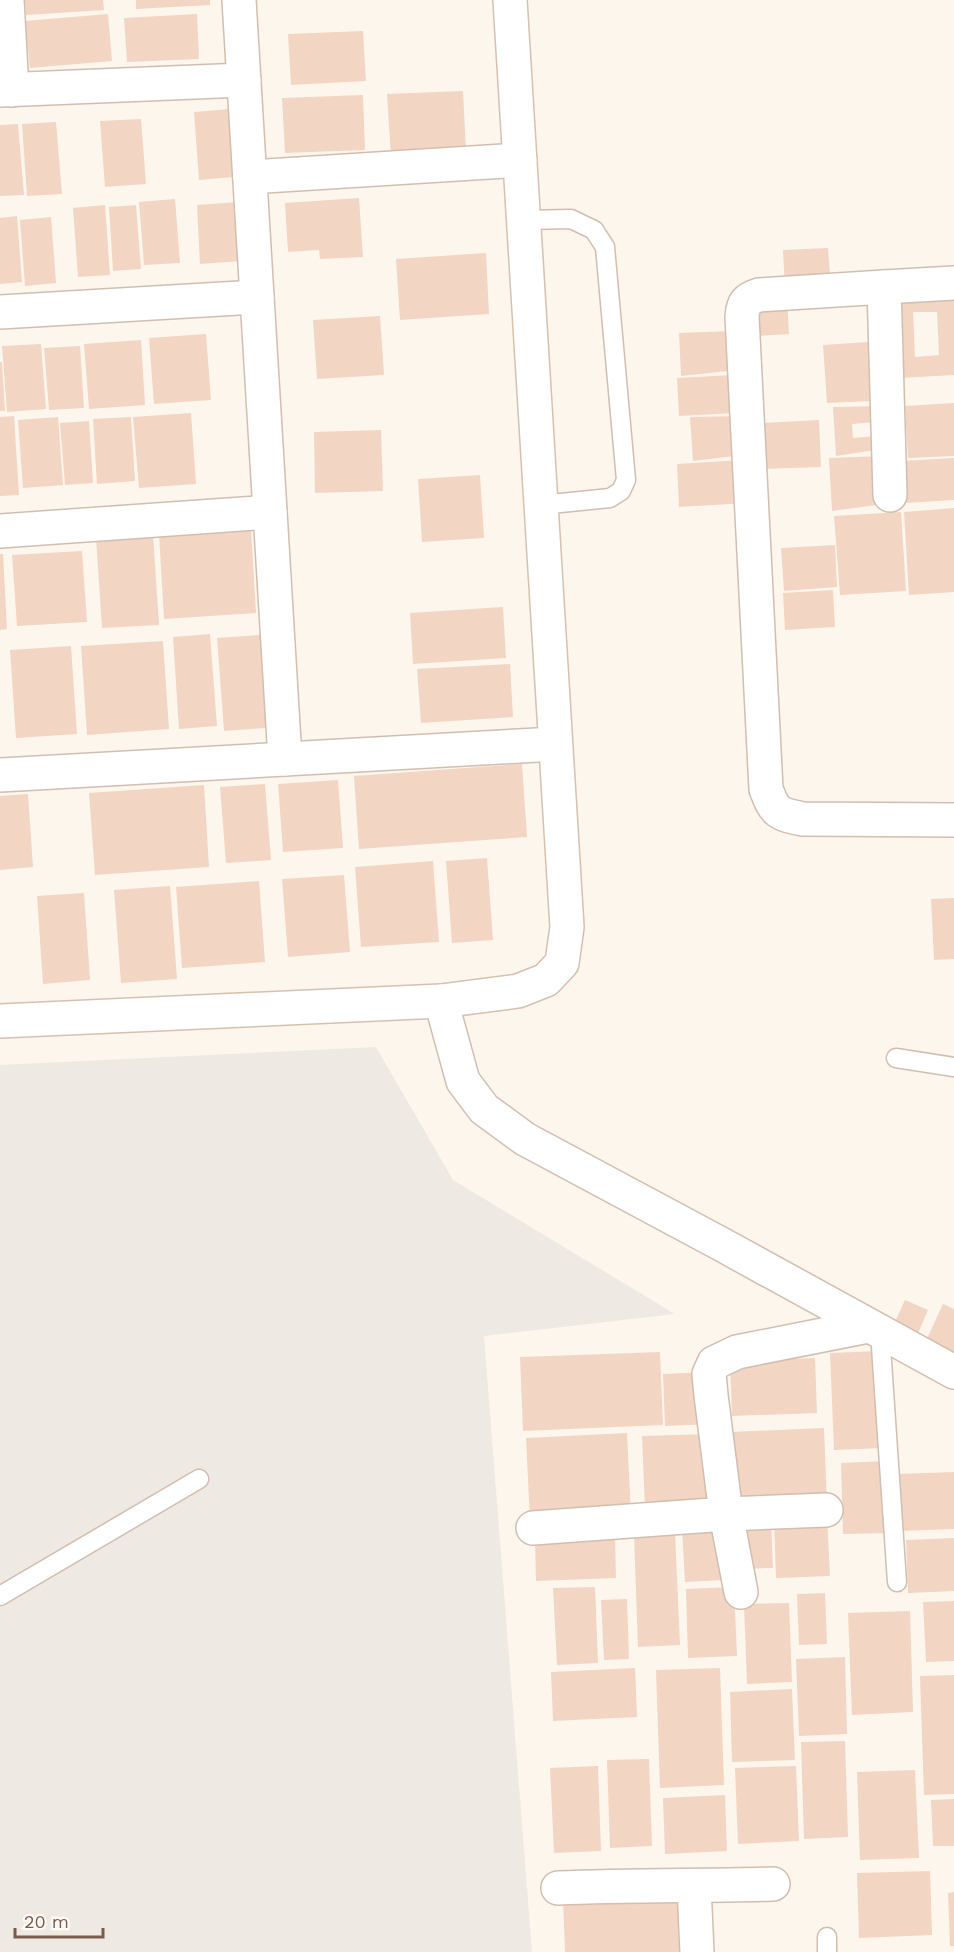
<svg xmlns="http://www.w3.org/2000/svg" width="954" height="1952" font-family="'Work Sans',sans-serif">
	<rect width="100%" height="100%" fill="#fdf6ec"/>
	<path fill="#efe9e4" d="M376,1047L453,1180L675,1314L484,1336L532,1952H0V1065Z"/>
	<g fill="#f3d5c3" fill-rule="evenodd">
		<path d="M25,0H103L104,10L26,15Z"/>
		<path d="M136,0H210V5L136,9Z"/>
		<path d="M108,14L112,61L30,68L25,21Z"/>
		<path d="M197,14L199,59L127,62L124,18Z"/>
		<path d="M363,31L366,81L291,85L288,34Z"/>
		<path d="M463,91L466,152L391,156L387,94Z"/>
		<path d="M363,95L365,150L285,153L282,98Z"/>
		<path d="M229,109L234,177L199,180L194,112Z"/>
		<path d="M141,119L146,184L105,187L100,121Z"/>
		<path d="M56,122L62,194L27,196L22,124Z"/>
		<path d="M18,124L24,195L0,196V125Z"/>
		<path d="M359,198L363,257L320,259L319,250L288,252L285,203Z"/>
		<path d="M175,199L180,263L144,265L139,202Z"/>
		<path d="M238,202L241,261L200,264L197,205Z"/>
		<path d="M105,205L110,275L78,277L73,208Z"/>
		<path d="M136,205L141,269L113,271L109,207Z"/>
		<path d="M17,216L22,282L0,284V218Z"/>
		<path d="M51,217L56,283L25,286L20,220Z"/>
		<path d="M828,248L831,287L785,289L783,250Z"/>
		<path d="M486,253L489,314L400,320L396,259Z"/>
		<path d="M954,288V375L900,378L894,292ZM913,312H937L939,355L915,357Z"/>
		<path d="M787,298L789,334L759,336L757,300Z"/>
		<path d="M380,316L384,375L317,379L313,320Z"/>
		<path d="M732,331L738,370L681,376L679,333Z"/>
		<path d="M206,334L211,400L154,404L149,338Z"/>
		<path d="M141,340L145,405L89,409L84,344Z"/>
		<path d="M868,342L871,401L827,403L823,345Z"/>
		<path d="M41,344L46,409L7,412L2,346Z"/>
		<path d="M80,346L84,408L49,410L44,348Z"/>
		<path d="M0,362H2L5,411H0Z"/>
		<path d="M733,375L735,413L679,416L677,378Z"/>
		<path d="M954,403V456L908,458L905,406Z"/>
		<path d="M883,406L882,449L836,456L833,407ZM876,422L877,436L853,438L852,424Z"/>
		<path d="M191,413L196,484L139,488L133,417Z"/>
		<path d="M14,416L19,495L0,496V417Z"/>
		<path d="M743,416V455L693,461L690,417Z"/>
		<path d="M58,417L63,485L23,488L18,420Z"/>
		<path d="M131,417L135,481L97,484L93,419Z"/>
		<path d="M819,420L821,467L762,469L760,423Z"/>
		<path d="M89,421L93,483L65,485L60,423Z"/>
		<path d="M381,430L383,491L315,493L314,432Z"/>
		<path d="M882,456L884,504L832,511L829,458Z"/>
		<path d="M954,458V500L905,503L902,461Z"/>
		<path d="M743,460L746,503L679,507L677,464Z"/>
		<path d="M480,475L484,538L422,542L418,479Z"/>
		<path d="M954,508V592L909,595L904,512Z"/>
		<path d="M901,512L906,591L840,595L834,516Z"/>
		<path d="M251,529L256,613L164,619L159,534Z"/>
		<path d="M153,534L159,625L102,628L96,537Z"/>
		<path d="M835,545L837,587L784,591L781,548Z"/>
		<path d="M82,551L87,622L17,626L12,555Z"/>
		<path d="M0,554H3L7,629L0,630Z"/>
		<path d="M833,590L835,627L785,630L783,593Z"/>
		<path d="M503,607L506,658L413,664L410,613Z"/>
		<path d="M210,634L217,726L179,729L173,637Z"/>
		<path d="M272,634L278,727L224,731L217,638Z"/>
		<path d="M163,641L169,729L87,735L81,646Z"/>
		<path d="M71,646L77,734L16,738L10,650Z"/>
		<path d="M510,664L513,717L421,723L417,669Z"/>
		<path d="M522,764L527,837L359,849L354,776Z"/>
		<path d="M338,780L343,848L283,852L278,784Z"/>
		<path d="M265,784L271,860L226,863L220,787Z"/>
		<path d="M204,785L209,867L95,875L89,793Z"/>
		<path d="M28,794L33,867L0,870V796Z"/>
		<path d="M487,858L493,940L452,943L446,861Z"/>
		<path d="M433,861L439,942L361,947L355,867Z"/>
		<path d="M344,875L350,952L288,957L282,879Z"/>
		<path d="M259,881L265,962L182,968L176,887Z"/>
		<path d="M170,886L177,979L121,983L114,890Z"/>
		<path d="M84,893L90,980L43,984L37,896Z"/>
		<path d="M954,898V959L934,960L931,899Z"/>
		<path d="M905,1300L928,1310L913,1345L889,1335Z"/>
		<path d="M943,1304L954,1309V1359L924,1345Z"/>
		<path d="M879,1351L883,1448L834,1450L830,1353Z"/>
		<path d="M660,1352L663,1425L523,1431L520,1357Z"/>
		<path d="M815,1358L817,1413L732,1416L730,1361Z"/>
		<path d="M708,1372L711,1424L665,1426L663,1374Z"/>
		<path d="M824,1428L827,1503L734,1507L731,1432Z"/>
		<path d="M627,1433L631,1516L530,1521L526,1438Z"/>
		<path d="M710,1434L713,1508L645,1510L642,1436Z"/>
		<path d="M886,1461L889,1533L843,1534L841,1463Z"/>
		<path d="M954,1472V1529L900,1531L898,1474Z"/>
		<path d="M827,1515L830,1576L776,1578L774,1517Z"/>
		<path d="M771,1520L773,1568L740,1569L738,1521Z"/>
		<path d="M721,1527L724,1580L685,1582L682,1528Z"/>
		<path d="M675,1532L680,1645L638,1647L634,1534Z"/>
		<path d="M615,1537L616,1578L536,1581L535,1540Z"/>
		<path d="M954,1538V1591L908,1593L906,1540Z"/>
		<path d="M595,1587L598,1663L557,1665L553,1588Z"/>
		<path d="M734,1587L737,1656L688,1658L686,1589Z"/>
		<path d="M825,1593L827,1644L799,1645L797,1594Z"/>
		<path d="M627,1599L629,1659L604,1660L601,1600Z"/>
		<path d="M954,1601V1661L926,1662L923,1602Z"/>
		<path d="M789,1603L792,1682L747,1684L744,1604Z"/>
		<path d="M910,1611L913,1712L852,1715L848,1613Z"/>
		<path d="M845,1657L847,1734L799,1736L796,1659Z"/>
		<path d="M635,1668L637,1717L553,1721L551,1672Z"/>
		<path d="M720,1668L724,1785L660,1788L656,1670Z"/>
		<path d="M954,1675V1794L924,1795L920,1676Z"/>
		<path d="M792,1689L795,1760L732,1762L730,1692Z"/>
		<path d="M845,1741L848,1837L804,1839L801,1742Z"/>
		<path d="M649,1759L652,1846L610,1848L607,1760Z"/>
		<path d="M598,1766L601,1851L554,1853L550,1768Z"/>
		<path d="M796,1766L799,1841L738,1844L735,1768Z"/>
		<path d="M915,1770L919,1858L860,1860L857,1772Z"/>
		<path d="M725,1795L727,1851L665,1854L663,1798Z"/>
		<path d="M954,1799V1846H933L931,1800Z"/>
		<path d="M930,1871L932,1935L859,1938L857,1873Z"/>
		<path d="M954,1892V1946H950L948,1893Z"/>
		<path d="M686,1895L688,1952H565L563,1900Z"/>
	</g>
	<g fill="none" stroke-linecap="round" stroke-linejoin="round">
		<g stroke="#d1beb0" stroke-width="21">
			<g id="lane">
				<path d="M523,220L571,219L594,230L605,247L626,480L621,491L610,498L541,505"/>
				<path d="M896,1058L954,1067"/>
				<path d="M880,1332L897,1582"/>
				<path d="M0,1596L199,1479"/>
				<path d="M827,1937V1952"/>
			</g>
		</g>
		<g stroke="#d1beb0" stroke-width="36">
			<g id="street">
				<path d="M7,0L12,90"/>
				<path d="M239,0L285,759"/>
				<path d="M0,90L244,80"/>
				<path d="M250,177L520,160"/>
				<path d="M884,287L954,283"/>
				<path d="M0,312L257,297"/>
				<path d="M890,495L884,287L759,295C746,299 743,303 742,317L766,789C775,813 778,814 803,819L954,820"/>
				<path d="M0,531L270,512"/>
				<path d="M0,775L555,744"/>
				<path d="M441,1001L463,1081L484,1109L525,1139L721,1244L954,1372"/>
				<path d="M533,1528L726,1514L711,1395L709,1374L714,1363L737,1352L868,1326"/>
				<path d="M741,1592L726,1514L826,1510"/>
				<path d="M694,1886L697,1952"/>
				<path d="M558,1888C630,1885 702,1886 773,1884"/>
			</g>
		</g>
		<g stroke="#d6c0b0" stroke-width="36">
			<path id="secondary" d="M0,1021L441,1001L518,991L546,980L562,963L567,927L510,0"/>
		</g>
		<use href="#lane" stroke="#fff" stroke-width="18"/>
		<use href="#street" stroke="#fff" stroke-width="33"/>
		<use href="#secondary" stroke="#fff" stroke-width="33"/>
	</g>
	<path d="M15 1928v9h88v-9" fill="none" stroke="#7a5c4d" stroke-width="3"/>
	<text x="24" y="1928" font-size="18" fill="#7a5c4d" stroke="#fffaf3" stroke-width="4.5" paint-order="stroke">20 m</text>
</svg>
